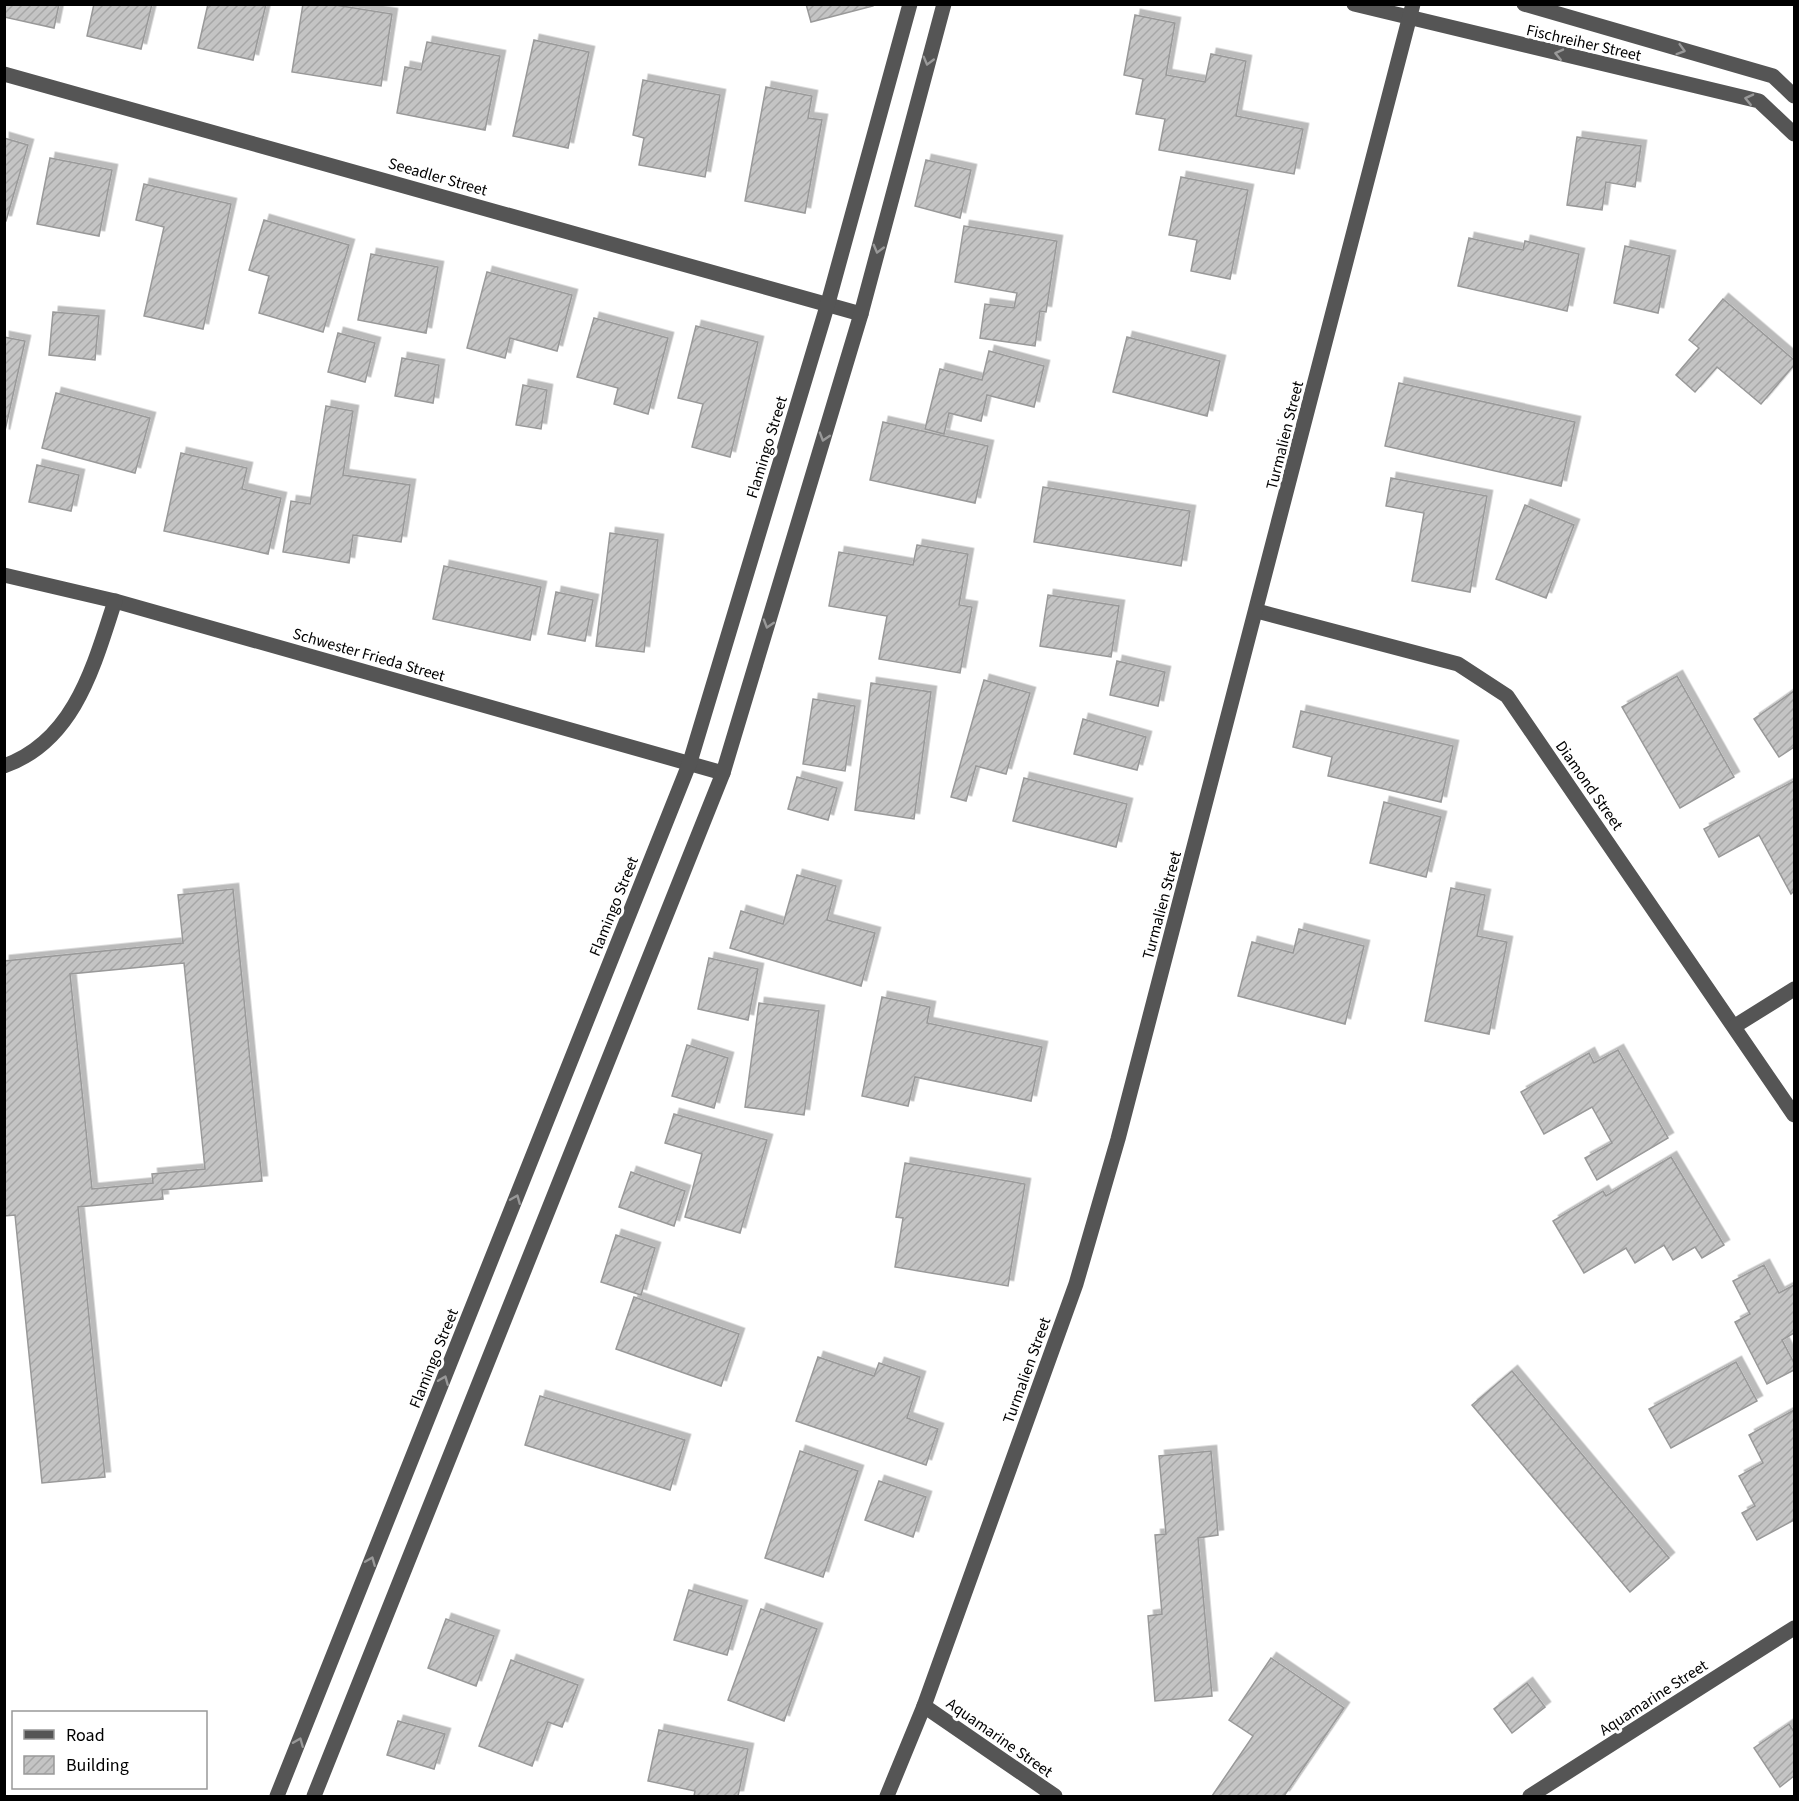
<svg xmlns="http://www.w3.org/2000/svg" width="1799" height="1801" font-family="'Source Sans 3',sans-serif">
	<defs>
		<pattern id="building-hatch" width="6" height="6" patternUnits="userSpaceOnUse" patternTransform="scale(1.5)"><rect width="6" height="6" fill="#c4c4c4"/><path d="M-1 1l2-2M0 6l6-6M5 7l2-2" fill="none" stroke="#a7a7a7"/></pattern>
		<filter id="shadow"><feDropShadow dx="5.5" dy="-5.5" stdDeviation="0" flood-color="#0004"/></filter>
	</defs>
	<rect width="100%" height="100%" fill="#fff"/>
	<g fill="url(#building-hatch)" stroke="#999" stroke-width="1.5" fill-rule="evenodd" filter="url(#shadow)">
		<path d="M4,4H59L54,28L4,17Z"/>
		<path d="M94,4H152L141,49L87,36Z"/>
		<path d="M208,4H266L253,60L198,48Z"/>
		<path d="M303,4H329L392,14L381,86L292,72Z"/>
		<path d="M806,4H873V6L811,22Z"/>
		<path d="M1135,15L1175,23L1166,75L1205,82L1211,54L1246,61L1236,116L1303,129L1294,174L1159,150L1165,119L1136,114L1143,79L1124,75Z"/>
		<path d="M534,40L589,52L568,148L513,136Z"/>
		<path d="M427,42L500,56L485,130L397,113L405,67L421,70Z"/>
		<path d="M643,80L720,95L705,177L639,165L644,138L633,135Z"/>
		<path d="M766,87L812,96L808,118L822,120L805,213L745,201Z"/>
		<path d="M1577,137L1641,146L1635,187L1606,182L1602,210L1567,205Z"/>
		<path d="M4,138L28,145L6,221H4Z"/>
		<path d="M50,158L112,170L99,236L37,224Z"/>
		<path d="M926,160L971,170L960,218L915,206Z"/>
		<path d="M1181,177L1248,190L1230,279L1191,271L1197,240L1169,235Z"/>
		<path d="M144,184L231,204L203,329L144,316L164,227L136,220Z"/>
		<path d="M264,220L349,245L323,332L259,313L269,276L249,270Z"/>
		<path d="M964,226L1057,241L1046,312L1040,311L1035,346L980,338L985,304L1014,308L1017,293L955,282Z"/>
		<path d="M1469,238L1523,250L1525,241L1579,254L1567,311L1458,286Z"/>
		<path d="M1625,246L1670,256L1658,313L1614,303Z"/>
		<path d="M371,254L438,267L426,333L358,320Z"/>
		<path d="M487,272L572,295L557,351L510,338L505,358L467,348Z"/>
		<path d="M1723,299L1794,360V365L1761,404L1717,367L1695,392L1676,375L1699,348L1689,340Z"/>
		<path d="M53,312L99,316L95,360L49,355Z"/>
		<path d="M594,318L668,338L648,414L614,404L618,388L577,377Z"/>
		<path d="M696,326L758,342L730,457L692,447L703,404L678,398Z"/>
		<path d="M338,333L375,343L365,382L328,372Z"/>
		<path d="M4,337L25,341L4,435Z"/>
		<path d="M1127,337L1220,361L1207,416L1113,392Z"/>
		<path d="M989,351L1044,366L1034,407L987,395L981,421L949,413L944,434L925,429L940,369L982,380Z"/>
		<path d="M402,358L439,365L433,403L395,396Z"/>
		<path d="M1399,383L1575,422L1561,486L1385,446Z"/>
		<path d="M523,385L547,390L541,429L516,425Z"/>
		<path d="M56,393L150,418L135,473L42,448Z"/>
		<path d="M326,406L353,411L343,475L410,485L401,542L353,535L349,563L283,552L291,501L310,504Z"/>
		<path d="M883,422L988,446L975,503L870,480Z"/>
		<path d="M181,453L247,468L242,489L281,498L268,554L164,531Z"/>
		<path d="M37,465L79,475L71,511L29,502Z"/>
		<path d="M1391,478L1487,496L1470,592L1412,581L1424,513L1386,506Z"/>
		<path d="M1043,487L1190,511L1181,566L1034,542Z"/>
		<path d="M1525,505L1574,525L1546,598L1496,579Z"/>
		<path d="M610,533L658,540L644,652L596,646Z"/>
		<path d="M917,545L968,554L959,605L972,607L960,673L879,659L887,616L829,606L839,552L913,565Z"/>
		<path d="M444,566L541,587L530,640L433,619Z"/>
		<path d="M556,592L593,600L585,641L548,634Z"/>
		<path d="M1048,595L1119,606L1111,657L1040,646Z"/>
		<path d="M1117,661L1165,672L1158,706L1110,695Z"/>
		<path d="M1677,676L1734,777L1680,808L1622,707Z"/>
		<path d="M984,680L1030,693L1006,774L976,766L966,801L951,797Z"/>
		<path d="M871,683L931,692L914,819L855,810Z"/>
		<path d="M1794,691V747L1779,757L1754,719Z"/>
		<path d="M813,699L855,706L845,771L803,764Z"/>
		<path d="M1301,711L1453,746L1441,802L1328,776L1332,757L1293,747Z"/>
		<path d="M1083,719L1146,737L1137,770L1074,754Z"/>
		<path d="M797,777L837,788L828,820L788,809Z"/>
		<path d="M1024,778L1127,804L1116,847L1013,821Z"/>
		<path d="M1794,781V891L1791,894L1759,835L1719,857L1704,829Z"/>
		<path d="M1384,802L1441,817L1426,877L1370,863Z"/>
		<path d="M797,875L836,886L827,920L875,933L861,986L730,948L741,911L783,924Z"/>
		<path d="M1451,888L1485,895L1477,936L1507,942L1489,1034L1425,1021Z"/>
		<path d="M233,889L262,1181L162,1190L163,1199L78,1207L105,1477L42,1483L15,1215L4,1216V961L183,943L178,895ZM184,963L205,1169L152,1174L153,1183L92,1189L70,974Z"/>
		<path d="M1299,929L1364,946L1345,1024L1238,996L1252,942L1293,953Z"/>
		<path d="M709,958L758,969L748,1020L698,1009Z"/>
		<path d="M882,997L930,1007L927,1023L1042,1047L1031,1101L915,1077L908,1106L862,1096Z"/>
		<path d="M759,1003L819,1011L804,1115L745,1107Z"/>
		<path d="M687,1045L728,1058L714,1108L672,1096Z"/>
		<path d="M1618,1050L1668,1138L1597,1180L1585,1158L1612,1143L1592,1107L1544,1134L1521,1092L1589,1053L1594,1063Z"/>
		<path d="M674,1114L767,1140L740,1233L685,1217L702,1154L665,1143Z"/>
		<path d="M1671,1157L1724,1245L1702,1258L1695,1247L1673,1260L1664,1245L1635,1263L1626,1248L1584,1273L1553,1221L1603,1191L1606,1196Z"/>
		<path d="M905,1163L1025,1184L1008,1286L895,1267L903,1218L896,1217Z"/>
		<path d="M631,1172L685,1191L674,1226L619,1207Z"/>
		<path d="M616,1235L655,1248L641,1295L601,1282Z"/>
		<path d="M1764,1265L1779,1293L1794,1285V1333L1782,1340L1794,1363V1370L1767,1384L1735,1322L1750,1314L1733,1281Z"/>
		<path d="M634,1297L739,1334L721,1386L616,1349Z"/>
		<path d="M818,1357L874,1376L879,1363L920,1377L907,1418L938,1429L926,1465L796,1421Z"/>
		<path d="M1736,1362L1757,1401L1671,1448L1649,1409Z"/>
		<path d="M1512,1371L1669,1558L1630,1592L1472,1405Z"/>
		<path d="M540,1396L685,1440L670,1490L525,1445Z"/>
		<path d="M1794,1410V1520L1757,1540L1742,1513L1755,1506L1739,1476L1763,1463L1749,1435Z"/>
		<path d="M800,1451L858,1471L823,1577L765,1558Z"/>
		<path d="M1211,1451L1218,1535L1198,1538L1212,1696L1155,1701L1148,1616L1162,1614L1155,1535L1166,1534L1159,1456Z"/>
		<path d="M879,1481L926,1497L913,1537L865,1520Z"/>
		<path d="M689,1590L742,1606L727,1655L674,1640Z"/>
		<path d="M761,1609L817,1629L784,1721L728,1700Z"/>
		<path d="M446,1619L494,1636L476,1686L428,1668Z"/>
		<path d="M1271,1658L1344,1708L1284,1796H1212L1253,1736L1229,1720Z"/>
		<path d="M511,1660L578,1685L562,1727L548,1722L532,1766L479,1746Z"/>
		<path d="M1527,1683L1545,1707L1512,1733L1494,1709Z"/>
		<path d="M398,1721L445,1734L434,1769L387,1755Z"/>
		<path d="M1789,1724L1794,1732V1776L1780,1787L1754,1748Z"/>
		<path d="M659,1730L748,1749L738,1796H694L695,1791L648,1781Z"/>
	</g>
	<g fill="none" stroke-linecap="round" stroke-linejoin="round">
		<g stroke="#555" stroke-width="15">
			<path d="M1354,4L1759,101L1794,134"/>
			<path d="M1524,4L1773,76L1794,96"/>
			<path d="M4,74L861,314"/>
			<path d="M4,575L115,601L723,773"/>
			<path d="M1257,611L1458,664L1507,696L1794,1115"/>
			<path d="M4,766C75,741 94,665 115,601"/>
			<path d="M1735,1026L1794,989"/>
			<path d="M924,1706L1055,1796"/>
			<path d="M277,1796L690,762L828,303L910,4"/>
			<path d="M314,1796L723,773L861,314L944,4"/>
			<path d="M887,1796L924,1706L1076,1284L1118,1139L1413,4"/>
			<path d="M1530,1796L1794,1628"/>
		</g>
	</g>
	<defs><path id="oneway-chevron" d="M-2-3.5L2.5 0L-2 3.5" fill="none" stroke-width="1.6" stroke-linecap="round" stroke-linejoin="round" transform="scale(1.5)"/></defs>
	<g stroke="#999">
		<use href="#oneway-chevron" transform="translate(1681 50) rotate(16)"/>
		<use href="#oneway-chevron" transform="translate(1559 54) rotate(-167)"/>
		<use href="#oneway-chevron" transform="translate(928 61) rotate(105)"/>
		<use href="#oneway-chevron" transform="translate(1749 99) rotate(-167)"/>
		<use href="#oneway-chevron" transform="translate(878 249) rotate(105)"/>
		<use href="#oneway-chevron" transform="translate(824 437) rotate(107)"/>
		<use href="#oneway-chevron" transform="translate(768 624) rotate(107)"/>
		<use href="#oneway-chevron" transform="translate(516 1199) rotate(-68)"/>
		<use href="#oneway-chevron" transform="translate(444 1380) rotate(-68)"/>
		<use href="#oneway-chevron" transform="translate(371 1561) rotate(-68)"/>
		<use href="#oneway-chevron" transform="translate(299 1742) rotate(-68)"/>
	</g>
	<g text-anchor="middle" stroke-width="6" stroke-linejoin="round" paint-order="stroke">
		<g font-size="16" fill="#000" stroke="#fff">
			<text transform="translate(1584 42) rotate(13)" y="6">Fischreiher Street</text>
			<text transform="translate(438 176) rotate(16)" y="6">Seeadler Street</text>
			<text transform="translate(1284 435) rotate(-76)" y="6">Turmalien Street</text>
			<text transform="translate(766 447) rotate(-73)" y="6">Flamingo Street</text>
			<text transform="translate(369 654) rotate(16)" y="6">Schwester Frieda Street</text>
			<text transform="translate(1590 785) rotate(55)" y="6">Diamond Street</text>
			<text transform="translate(1161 905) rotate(-75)" y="6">Turmalien Street</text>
			<text transform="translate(613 906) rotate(-68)" y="6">Flamingo Street</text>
			<text transform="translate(433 1358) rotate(-68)" y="6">Flamingo Street</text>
			<text transform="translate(1026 1370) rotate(-70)" y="6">Turmalien Street</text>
			<text transform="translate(1653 1697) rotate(-33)" y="6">Aquamarine Street</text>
			<text transform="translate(1000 1737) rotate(35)" y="6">Aquamarine Street</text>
		</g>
	</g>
	<rect width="1799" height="1801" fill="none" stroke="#000000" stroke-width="12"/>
	<rect x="12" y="1711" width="195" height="78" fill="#ffffff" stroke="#999999" stroke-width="1.5"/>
	<rect x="24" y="1730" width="30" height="9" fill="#555555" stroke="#999999" stroke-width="1.5"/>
	<text x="66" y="1741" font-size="18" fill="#000000">Road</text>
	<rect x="24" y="1756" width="30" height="18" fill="url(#building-hatch)" stroke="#999999" stroke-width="1.5"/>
	<text x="66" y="1771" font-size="18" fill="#000000">Building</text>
</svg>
